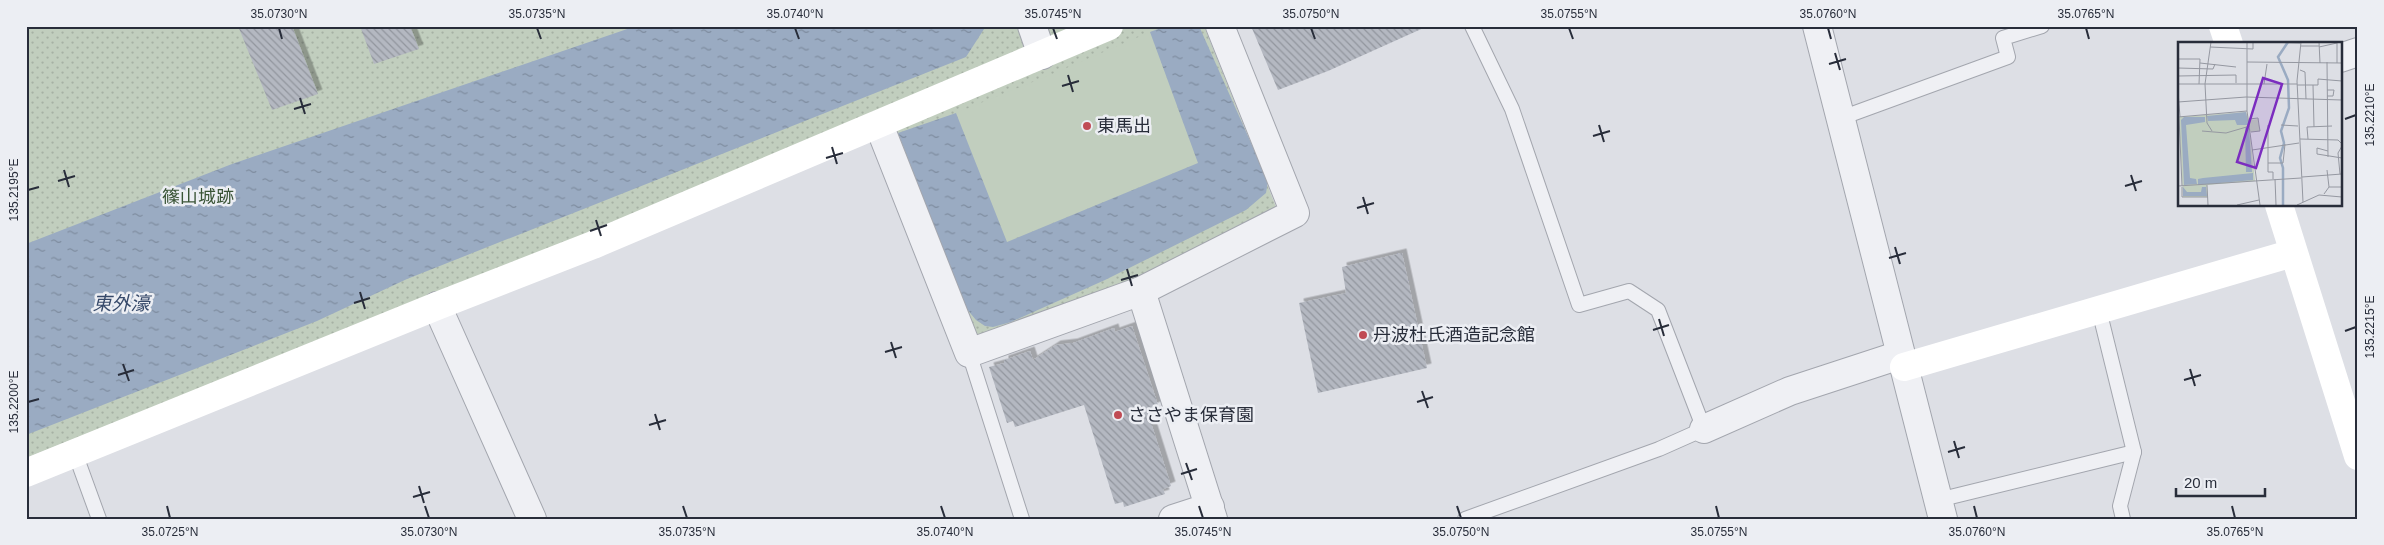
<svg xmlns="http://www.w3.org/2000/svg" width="2384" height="545" font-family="Helvetica,'Noto Sans JP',sans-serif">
	<defs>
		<pattern id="park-dots" width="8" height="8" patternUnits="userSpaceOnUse" patternTransform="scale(1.25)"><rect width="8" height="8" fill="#c1cebe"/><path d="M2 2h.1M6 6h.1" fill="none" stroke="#a6b1a4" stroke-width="1.8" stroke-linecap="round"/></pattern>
		<pattern id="water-ripples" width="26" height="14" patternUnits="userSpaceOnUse" patternTransform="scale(1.25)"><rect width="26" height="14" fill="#9aabc2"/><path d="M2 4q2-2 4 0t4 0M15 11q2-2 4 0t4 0" fill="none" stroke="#7e8c9f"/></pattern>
		<pattern id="building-back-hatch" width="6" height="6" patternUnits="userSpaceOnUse" patternTransform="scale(1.25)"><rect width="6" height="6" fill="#b4b8c1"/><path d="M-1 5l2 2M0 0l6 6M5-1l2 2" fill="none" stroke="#92969e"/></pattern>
		<filter id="shadow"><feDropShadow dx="4.5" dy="-4.5" stdDeviation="0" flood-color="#0004"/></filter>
	</defs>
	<rect width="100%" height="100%" fill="#dddfe5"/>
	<path fill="url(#park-dots)" d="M26,26H1204L1282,222L970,353L882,116L26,458Z"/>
	<path fill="#c1cebe" d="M1150,32L1198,163L1006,242L956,113L1057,72Z"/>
	<g fill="url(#water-ripples)">
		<path d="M636,26H986L966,57L407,279L317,321L26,435V244L232,164Z"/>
		<path d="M1166,26H1199L1268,181L1266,193L1246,210L1105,280L1011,322L993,327L985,326L976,320L966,308L898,133L956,113L1007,242L1198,163L1150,32Z"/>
	</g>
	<g fill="url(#building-back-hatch)" filter="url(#shadow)">
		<path d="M238,26H292L318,94L272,110Z"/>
		<path d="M360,26H410L419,49L374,64Z"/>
		<path d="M1251,26H1428L1328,71L1278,90Z"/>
		<path d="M1402,253L1427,368L1318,393L1299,303L1346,293L1342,267Z"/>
		<path d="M1132,326L1158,405L1147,410L1171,486L1163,489L1165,494L1124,507L1123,502L1115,504L1084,405L1015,427L1013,421L1007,423L989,367L1004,363V360L1030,351L1033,360L1056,345L1073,343L1114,328L1115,332Z"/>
	</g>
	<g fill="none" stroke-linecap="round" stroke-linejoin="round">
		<g stroke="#a3a6ae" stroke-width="16">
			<g id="lane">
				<path d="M1841,118L2008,57L2003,38L2042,26"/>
				<path d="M2099,310L2134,452L2120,506L2123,519"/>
				<path d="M969,353L1022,519"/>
				<path d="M75,453L99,519"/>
				<path d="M1938,500L2134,452"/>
				<path d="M1465,519L1659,449L1704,429L1658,310L1629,291L1579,305L1512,109L1472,26"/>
			</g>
		</g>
		<g stroke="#a3a6ae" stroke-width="30">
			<g id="street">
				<path d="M1032,26L1042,55"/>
				<path d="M1817,26L1943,519"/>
				<path d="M2340,58L2358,52"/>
				<path d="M879,125L969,353L1141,291L1295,213L1220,26"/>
				<path d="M1141,291L1213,519"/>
				<path d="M437,306L532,519"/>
				<path d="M1704,429L1790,391L1900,355"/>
				<path d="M1173,519L1210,507"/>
			</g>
		</g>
		<use href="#lane" stroke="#eff0f4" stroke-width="14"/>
		<use href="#street" stroke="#eff0f4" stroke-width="28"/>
		<g stroke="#fff" stroke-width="28">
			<path d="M2223,26L2229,44"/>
			<path d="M2279,205L2358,456"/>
			<path d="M1904,367L2293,253"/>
			<path d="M26,473L437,306L593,245L1109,26"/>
		</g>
	</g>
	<path fill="none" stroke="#282d3a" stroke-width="2" d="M279,28L282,39M537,28L541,39M795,28L799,39M1053,28L1057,39M1311,28L1315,39M1569,28L1573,39M1828,28L1831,39M2086,28L2089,39M1835,53L1840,70M1829,64L1846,59M1068,75L1073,92M1062,86L1079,81M300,98L305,114M294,109L311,104M2345,119L2356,115M1599,125L1604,142M1593,136L1610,131M832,147L837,164M826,158L843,153M64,170L69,187M2131,175L2136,191M58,181L75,176M2125,186L2142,181M28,190L39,187M1363,197L1368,214M1357,208L1374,203M596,220L601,236M590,231L607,225M1895,247L1900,264M1889,258L1906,253M1127,269L1132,286M1121,280L1138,275M360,292L365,309M354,303L370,298M1659,319L1664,336M1653,330L1669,325M2345,331L2356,327M891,342L896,358M885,352L902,347M123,364L129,381M2190,369L2195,386M118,375L134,370M2184,380L2201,375M1422,391L1428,408M28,402L39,399M1417,402L1433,397M655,414L660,430M649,425L666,420M1954,441L1959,458M1948,452L1965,447M1186,463L1192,480M1181,474L1197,469M419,486L424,503M413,497L430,492M167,506L170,518M425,506L429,518M683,506L687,518M941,506L945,518M1199,506L1203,518M1457,506L1461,518M1716,506L1719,518M1974,506L1977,518M2232,506L2235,518"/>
	<g fill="#c04b54" stroke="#eceef3" stroke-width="2">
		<circle cx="1087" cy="126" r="5"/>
		<circle cx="1363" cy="335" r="5"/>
		<circle cx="1118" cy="415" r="5"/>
	</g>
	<g text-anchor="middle" stroke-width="5" stroke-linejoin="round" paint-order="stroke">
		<g font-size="18" fill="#282d3a" stroke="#eceef3" text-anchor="start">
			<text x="1097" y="132">東馬出</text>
			<text x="1373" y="341">丹波杜氏酒造記念館</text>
			<text x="1128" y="421">ささやま保育園</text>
		</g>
		<g font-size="18" fill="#3a5436" stroke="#eceef3">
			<text x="198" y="203">篠山城跡</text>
		</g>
		<g font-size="19" font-style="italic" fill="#36496a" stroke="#eceef3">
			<text x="121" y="310">東外濠</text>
		</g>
	</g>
	<g transform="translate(2178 42)">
		<rect width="164" height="164" fill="#dddfe5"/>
		<path d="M68,70L71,78L80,77L82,89L72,90L77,139L29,143L30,155H5L1,75Z" fill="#c1cebe"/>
		<path d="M68,70L71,83H59L57,78L30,79L29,74ZM6,75H27V80L8,83L12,136L18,137L19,142L6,143L3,78ZM67,85L71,86L74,130H68ZM75,131V138L20,143V137L25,136ZM5,145L9,150H23L24,145H28L29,154H5Z" fill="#9aabc2"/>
		<path fill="none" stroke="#9aabc2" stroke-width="2.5" d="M105,163V126L102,116L106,101L103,89L111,66L110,38L100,15L110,0"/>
		<path fill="none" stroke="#9598a1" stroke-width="1" d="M33,0L27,42L29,81L34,89M69,0V69L82,163M86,0L122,1M123,0L119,39L125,160M141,0L142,21M123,4H141M32,5L75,7V0M141,5L159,1M0,17H22L21,42M69,20L164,21M149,20L150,115M22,21L58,25M159,21V1M0,26L35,27L37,22M122,28L127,30L128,57M0,34L58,33V41M0,42H119M86,42L89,22M119,43H140V37L164,39M135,43L136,85M149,48H156L155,54H149M0,49L2,75M0,60L68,55L164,58M0,75L69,69M1,75L4,144M71,77L80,76L81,83L82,89L73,90M90,83V130H95V137M103,83L120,84M24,89L48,91L72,84M122,97L160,98L164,102M130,97L129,85L154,84M74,108L121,101M150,109L139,106V112L164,116M90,121H105L107,102M149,128L151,145M162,132L160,111L164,104M124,135L164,132M97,137L98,163M29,143L30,163M0,144L123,136M4,145V155H30M146,152L151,145H164M59,163L81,158M119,163L141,153L164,155"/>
		<path fill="#7b2cbf" fill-opacity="0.15" stroke="#7b2cbf" stroke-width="2.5" d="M85,36L104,42L78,126L59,120Z"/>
		<rect width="164" height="164" fill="none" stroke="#282d3a" stroke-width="2.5"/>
	</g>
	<rect width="2384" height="545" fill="none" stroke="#eceef3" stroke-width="55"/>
	<path d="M2176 488v8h89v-8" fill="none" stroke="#282d3a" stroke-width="2.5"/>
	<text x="2184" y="488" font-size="15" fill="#282d3a" stroke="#eceef3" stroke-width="4" paint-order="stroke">20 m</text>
	<rect x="28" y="28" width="2328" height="490" fill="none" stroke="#282d3a" stroke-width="2"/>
	<g font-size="12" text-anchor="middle" fill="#282d3a">
		<text x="279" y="18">35.0730°N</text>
		<text x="537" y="18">35.0735°N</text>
		<text x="795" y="18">35.0740°N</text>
		<text x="1053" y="18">35.0745°N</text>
		<text x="1311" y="18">35.0750°N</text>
		<text x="1569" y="18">35.0755°N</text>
		<text x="1828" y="18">35.0760°N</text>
		<text x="2086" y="18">35.0765°N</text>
		<text transform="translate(2370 115) rotate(-90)" y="4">135.2210°E</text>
		<text transform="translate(14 190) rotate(-90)" y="4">135.2195°E</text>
		<text transform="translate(2370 327) rotate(-90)" y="4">135.2215°E</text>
		<text transform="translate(14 402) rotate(-90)" y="4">135.2200°E</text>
		<text x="170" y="536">35.0725°N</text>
		<text x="429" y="536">35.0730°N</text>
		<text x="687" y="536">35.0735°N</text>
		<text x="945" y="536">35.0740°N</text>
		<text x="1203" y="536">35.0745°N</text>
		<text x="1461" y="536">35.0750°N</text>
		<text x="1719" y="536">35.0755°N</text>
		<text x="1977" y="536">35.0760°N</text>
		<text x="2235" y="536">35.0765°N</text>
	</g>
</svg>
